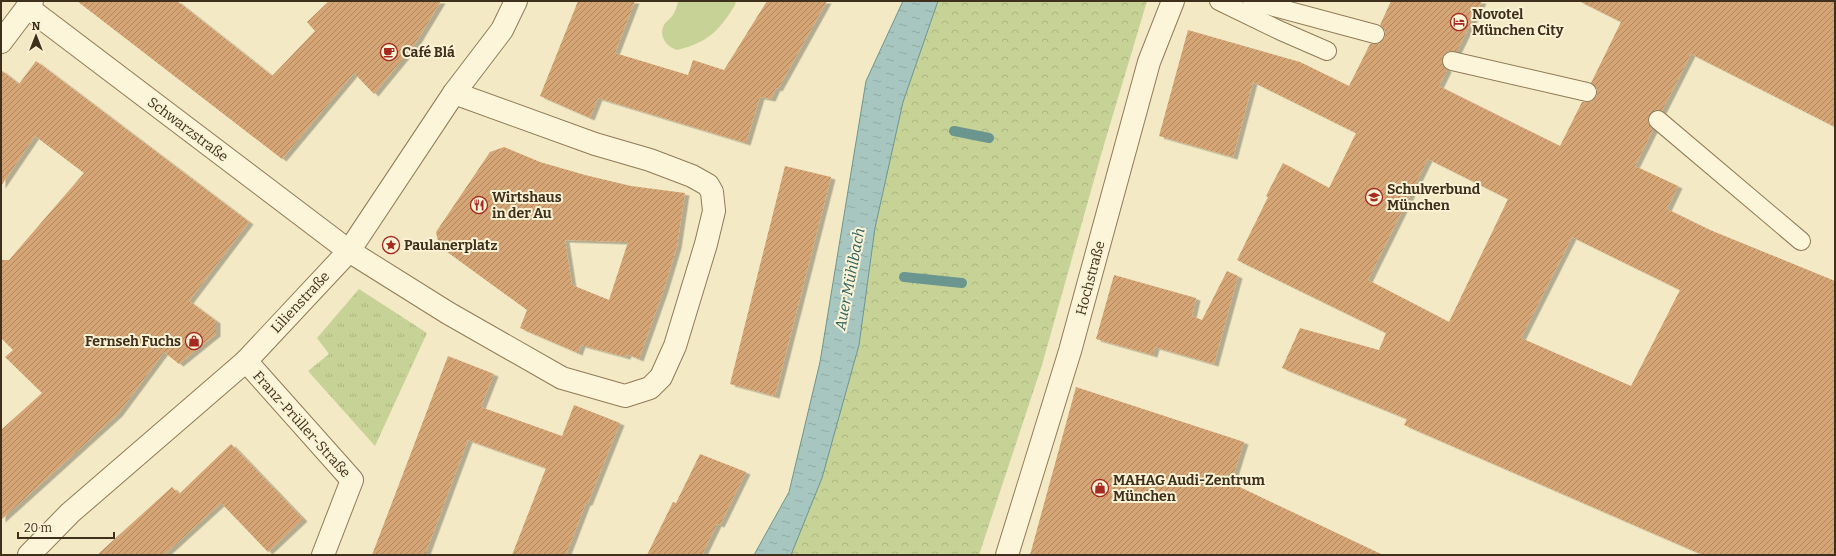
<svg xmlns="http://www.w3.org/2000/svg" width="1836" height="556" font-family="Bitter,serif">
	<defs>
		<pattern id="forest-crowns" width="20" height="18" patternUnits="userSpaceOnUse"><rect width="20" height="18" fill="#c7d396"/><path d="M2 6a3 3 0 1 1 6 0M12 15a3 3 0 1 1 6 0" fill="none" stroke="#acb581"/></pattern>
		<pattern id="park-tufts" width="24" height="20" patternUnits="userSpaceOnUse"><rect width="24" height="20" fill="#c7d396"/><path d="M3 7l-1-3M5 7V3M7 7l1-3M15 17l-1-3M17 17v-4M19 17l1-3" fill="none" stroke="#acb581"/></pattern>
		<pattern id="water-ripples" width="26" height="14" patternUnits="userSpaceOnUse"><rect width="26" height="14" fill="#a6c6bf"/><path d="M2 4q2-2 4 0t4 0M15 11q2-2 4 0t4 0" fill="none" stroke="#90aaa4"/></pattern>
		<pattern id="building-hatch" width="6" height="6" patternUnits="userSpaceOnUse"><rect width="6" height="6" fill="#d6a575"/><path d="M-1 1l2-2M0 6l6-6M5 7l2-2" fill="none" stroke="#af875f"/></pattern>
		<filter id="shadow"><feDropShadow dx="4.5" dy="2.5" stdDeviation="0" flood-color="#0004"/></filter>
	</defs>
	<rect width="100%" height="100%" fill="#f3e9c4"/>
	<path fill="#c7d396" d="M678,1H733L736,3C721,29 708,43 677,50C667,47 658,36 664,25C666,21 672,18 674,13C676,10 677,5 678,1Z"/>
	<path fill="url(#forest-crowns)" d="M938,1H1147L1103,148L1042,365L979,555H791L822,478L859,345L875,228L903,102Z"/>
	<path fill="url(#park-tufts)" d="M359,289L427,333L375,446L308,371L329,354L317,338Z"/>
	<path fill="url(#water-ripples)" stroke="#6b968f" d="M903,1H938L903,102L875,228L859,345L822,478L791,555H754L789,492L820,362L866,81Z"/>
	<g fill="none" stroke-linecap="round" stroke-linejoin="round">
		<g stroke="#6b968f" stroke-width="10">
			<path d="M954,131L989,138"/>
			<path d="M904,277L962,283"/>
		</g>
	</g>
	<g fill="url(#building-hatch)" fill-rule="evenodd" filter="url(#shadow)">
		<path d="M77,1H177L272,76L315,31L307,22L329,1H441L415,44L374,94L354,73L282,159Z"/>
		<path d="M578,1H635L615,53L688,75L693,60L724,70L767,1H827L778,89L776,88L771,99L760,97L746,143L598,98L590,118L540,96Z"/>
		<path d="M1391,1H1482L1457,51H1449L1442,58V64L1447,70L1439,86L1560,146L1582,102H1590L1597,95V89L1591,83L1621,22L1579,1H1835V127L1691,54L1662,111L1655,110L1650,114L1648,123L1653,130L1635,166L1678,186L1667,209L1710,230L1835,281V555H1703L1404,425L1407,419L1282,368L1300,328L1379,350L1386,333L1237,260L1268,197L1266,196L1283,163L1329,188L1356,133L1253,82L1233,157L1159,136L1188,30L1300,62L1349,86L1370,44H1378L1385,37V31L1380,25ZM1428,159L1508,199L1449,322L1368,280ZM1572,237L1680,290L1631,386L1521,338Z"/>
		<path d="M36,61L249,222L189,301L216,321V334L179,364L164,352L118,414L1,520V430L42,393L5,357L13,350L1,338V260H9L84,173L35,136L1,186V70L19,84Z"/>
		<path d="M504,147L540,162L585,175L631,186L685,193L677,246L664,289L639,359L627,354L626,357L581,345L578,353L520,328L527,310L439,246L436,232L490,152ZM565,240L628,242L609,300L572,285Z"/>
		<path d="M785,166L831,177L775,396L730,384Z"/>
		<path d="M1227,271L1238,276L1214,364L1155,347L1153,355L1096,339L1114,275L1196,298L1192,316L1202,320Z"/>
		<path d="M448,356L494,374L481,407L562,436L574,405L620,423L588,503H586L566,555H512L546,468L468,440L425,555H372Z"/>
		<path d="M1076,387L1244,442L1231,483L1383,555H1030Z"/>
		<path d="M231,444L303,519L268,552L221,503L164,555H97L172,487L179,494Z"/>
		<path d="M700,454L746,472L720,525L717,524L702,555H647L673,502L676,503Z"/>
	</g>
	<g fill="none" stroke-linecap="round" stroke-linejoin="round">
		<g stroke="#917a57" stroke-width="20">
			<g id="lane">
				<path d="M1219,1L1281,31L1327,51"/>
				<path d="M1252,1L1375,34"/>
				<path d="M1452,61L1587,92"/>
				<path d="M1658,120L1801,241"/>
			</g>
		</g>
		<g stroke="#917a57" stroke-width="24">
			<g id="street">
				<path d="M27,7L349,251L448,313L562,378L625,396L650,388L661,377L675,346L706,244L714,211L712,192L708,185L692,176L650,160L595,144L454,93"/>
				<path d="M1,42L32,1"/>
				<path d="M246,361L352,480L323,555"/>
				<path d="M29,555L70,513L246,361L349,251L454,93L502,30L516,1"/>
				<path d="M1007,555L1070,351L1149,62L1173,1"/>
			</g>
		</g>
		<use href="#lane" stroke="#fdf5d9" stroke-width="18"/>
		<use href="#street" stroke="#fdf5d9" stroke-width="22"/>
	</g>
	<defs>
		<g id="hotel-ring" transform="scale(0.9)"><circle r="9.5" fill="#faf2d4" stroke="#a72a20" stroke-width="1.5"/><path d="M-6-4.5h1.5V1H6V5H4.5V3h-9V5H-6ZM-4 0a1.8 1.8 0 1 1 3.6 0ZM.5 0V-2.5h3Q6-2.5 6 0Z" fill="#a72a20"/></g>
		<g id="cafe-ring" transform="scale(0.9)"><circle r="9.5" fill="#faf2d4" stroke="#a72a20" stroke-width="1.5"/><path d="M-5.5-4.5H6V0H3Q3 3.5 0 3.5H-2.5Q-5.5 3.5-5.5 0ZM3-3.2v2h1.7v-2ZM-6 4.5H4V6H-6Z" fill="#a72a20"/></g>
		<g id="school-ring" transform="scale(0.9)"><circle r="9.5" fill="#faf2d4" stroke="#a72a20" stroke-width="1.5"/><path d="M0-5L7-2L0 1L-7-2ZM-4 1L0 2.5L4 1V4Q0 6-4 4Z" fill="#a72a20"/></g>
		<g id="restaurant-ring" transform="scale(0.9)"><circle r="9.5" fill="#faf2d4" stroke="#a72a20" stroke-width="1.5"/><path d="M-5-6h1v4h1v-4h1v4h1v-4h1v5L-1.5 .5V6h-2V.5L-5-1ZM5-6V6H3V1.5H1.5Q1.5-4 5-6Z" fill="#a72a20"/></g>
		<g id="sight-ring" transform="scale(0.9)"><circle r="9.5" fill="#faf2d4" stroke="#a72a20" stroke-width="1.5"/><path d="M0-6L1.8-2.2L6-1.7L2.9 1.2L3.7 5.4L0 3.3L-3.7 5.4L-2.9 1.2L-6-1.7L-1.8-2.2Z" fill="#a72a20"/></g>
		<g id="shop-ring" transform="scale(0.9)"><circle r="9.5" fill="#faf2d4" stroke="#a72a20" stroke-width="1.5"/><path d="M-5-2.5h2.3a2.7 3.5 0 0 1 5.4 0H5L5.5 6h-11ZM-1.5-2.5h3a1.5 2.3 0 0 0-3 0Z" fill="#a72a20"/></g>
	</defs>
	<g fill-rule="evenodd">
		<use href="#hotel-ring" x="1459" y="22"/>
		<use href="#cafe-ring" x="389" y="52"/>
		<use href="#school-ring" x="1374" y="197"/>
		<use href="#restaurant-ring" x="479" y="205"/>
		<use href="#sight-ring" x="391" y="245"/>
		<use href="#shop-ring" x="194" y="341"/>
		<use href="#shop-ring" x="1100" y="488"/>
	</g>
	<g text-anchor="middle" stroke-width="4" stroke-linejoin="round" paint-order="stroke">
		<g font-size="14" font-weight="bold" fill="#3f301d" stroke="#faf2d4" text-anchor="start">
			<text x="1472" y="19">Novotel<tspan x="1472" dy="16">München City</tspan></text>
			<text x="402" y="57">Café Blá</text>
			<text x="1387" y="194">Schulverbund<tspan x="1387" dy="16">München</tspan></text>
			<text x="492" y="202">Wirtshaus<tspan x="492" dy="16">in der Au</tspan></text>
			<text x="404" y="250">Paulanerplatz</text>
			<text x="181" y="346" text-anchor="end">Fernseh Fuchs</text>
			<text x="1113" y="485">MAHAG Audi-Zentrum<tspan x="1113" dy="16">München</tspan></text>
		</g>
		<g font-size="14" fill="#3f301d" stroke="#faf2d4">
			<text transform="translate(188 129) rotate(37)" y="5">Schwarzstraße</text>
			<text transform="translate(1090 278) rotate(-75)" y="5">Hochstraße</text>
			<text transform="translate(300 302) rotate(-47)" y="5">Lilienstraße</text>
			<text transform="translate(302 424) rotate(48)" y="5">Franz-Prüller-Straße</text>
		</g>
		<g font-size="15" font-style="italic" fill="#2b5f60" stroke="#faf2d4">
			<text transform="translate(850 279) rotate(-79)" y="5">Auer Mühlbach</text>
		</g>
	</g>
	<rect width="1836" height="556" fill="none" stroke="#3f301d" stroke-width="4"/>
	<g transform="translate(36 36)" stroke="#faf2d4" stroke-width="3" paint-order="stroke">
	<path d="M0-3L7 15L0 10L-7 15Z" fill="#3f301d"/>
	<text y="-6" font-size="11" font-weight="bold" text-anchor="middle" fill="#3f301d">N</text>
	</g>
	<path d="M18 532v6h96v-6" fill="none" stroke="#3f301d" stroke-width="2"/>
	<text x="24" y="532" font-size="12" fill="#3f301d" stroke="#faf2d4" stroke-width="3" paint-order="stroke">20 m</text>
</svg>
